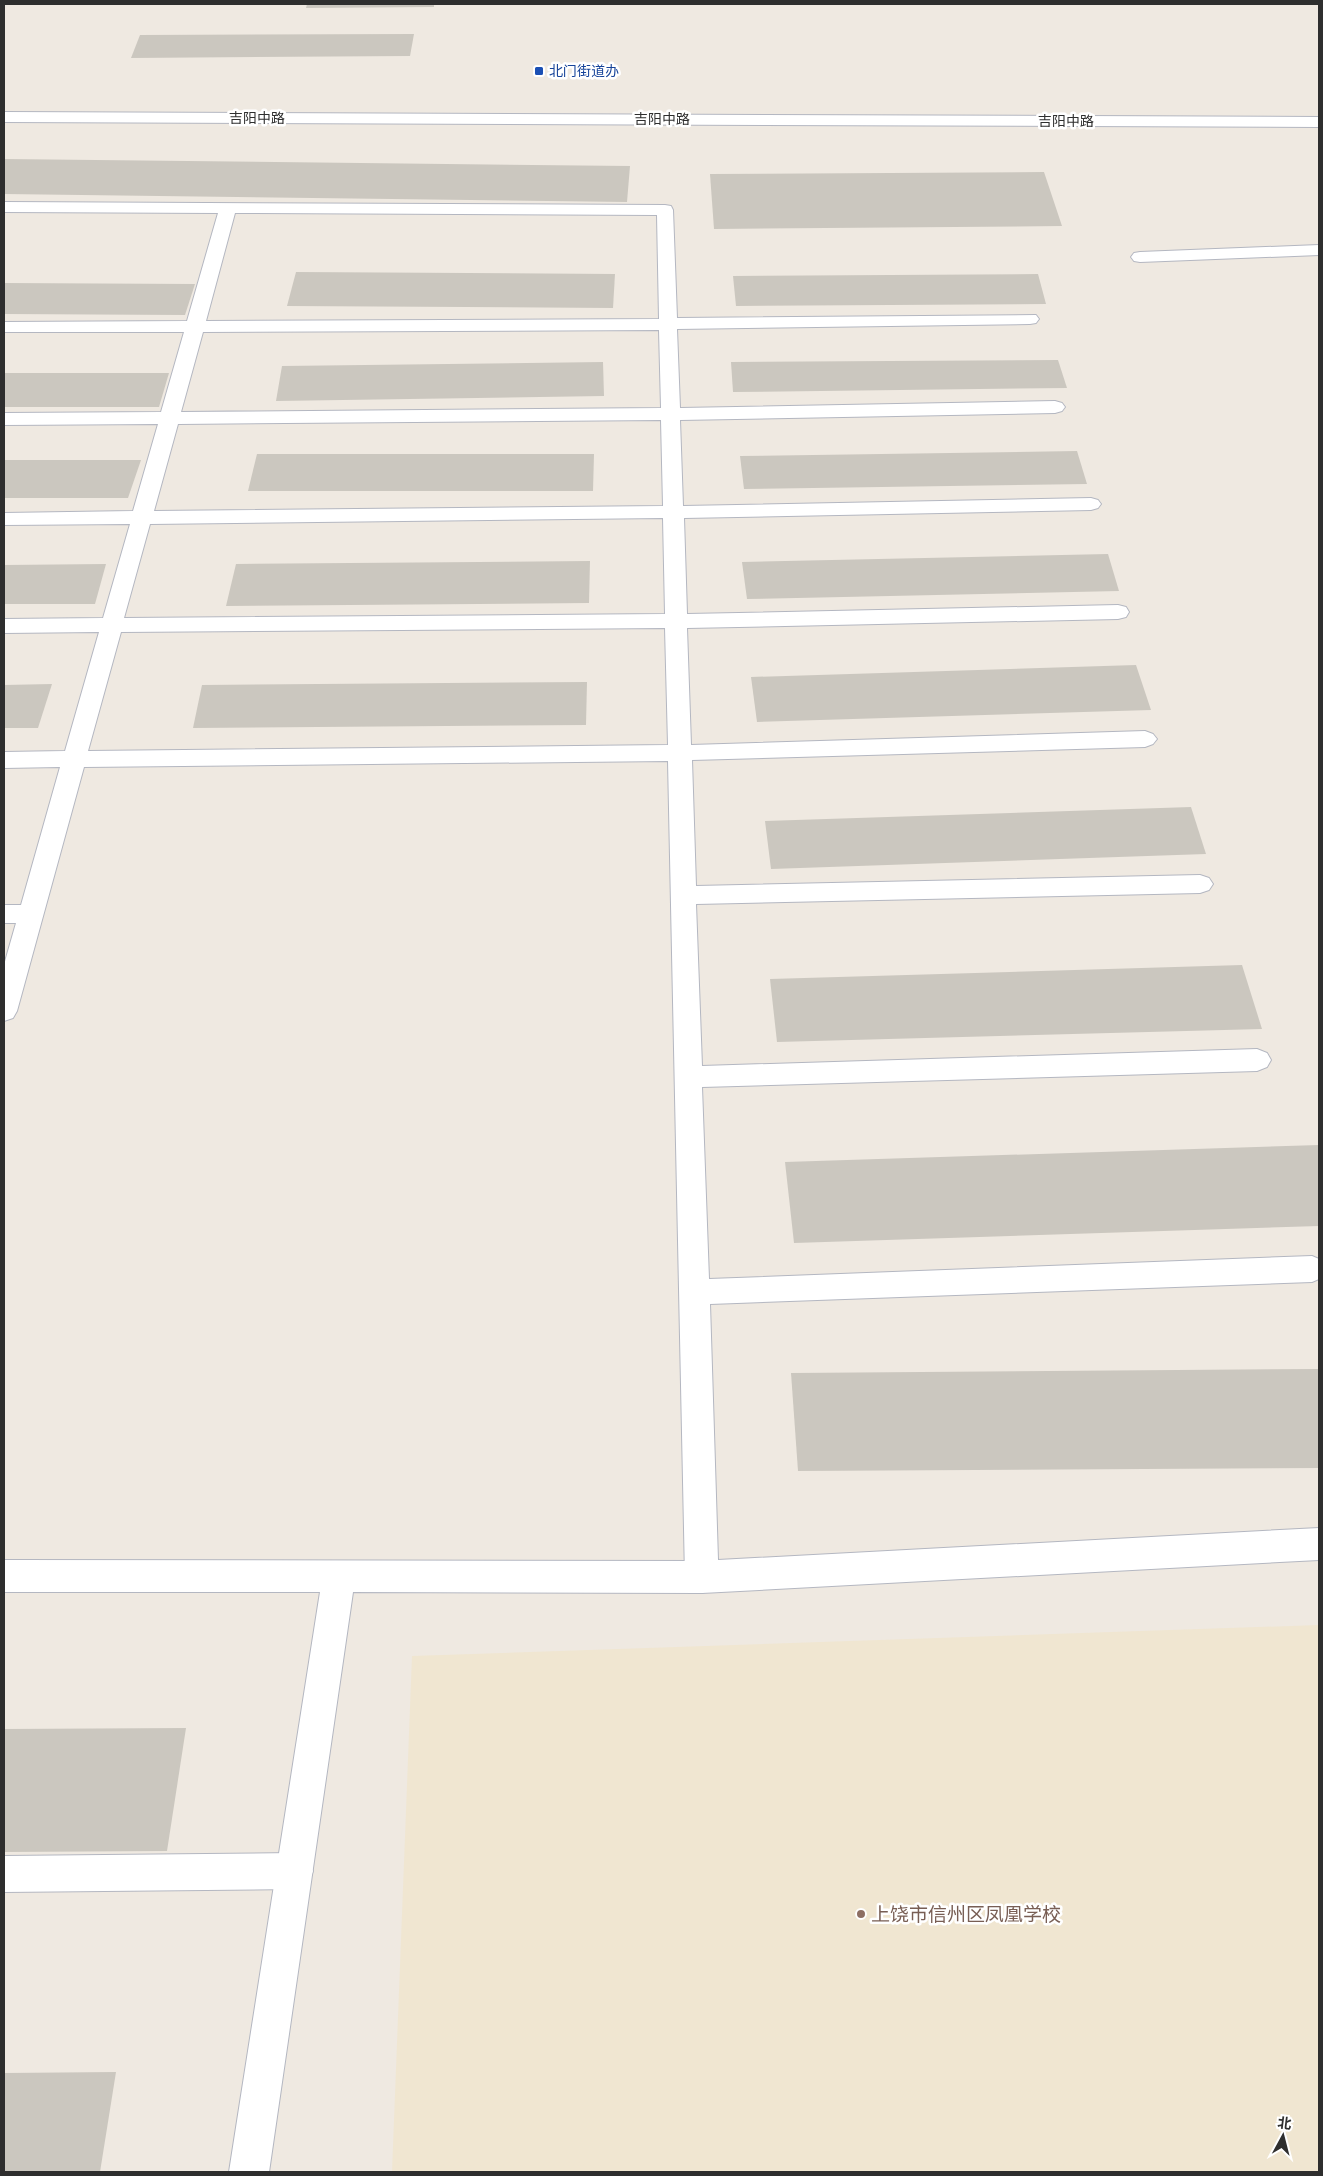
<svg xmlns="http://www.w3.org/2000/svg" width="1323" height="2176" font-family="'Public Sans','Noto Sans SC',sans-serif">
	<rect width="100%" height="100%" fill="#efe9e1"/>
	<path fill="#f0e6d1" d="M1319,1625V2172H392L412,1656Z"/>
	<g fill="#cbc7bf">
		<path d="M307,4H434V7L306,8Z"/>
		<path d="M414,34L410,56L131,58L140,35Z"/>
		<path d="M4,159L630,166L627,202L4,194Z"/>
		<path d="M1044,172L1062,226L714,229L710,174Z"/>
		<path d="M296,272L615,274L613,308L287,306Z"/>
		<path d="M1038,274L1046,304L736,306L733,276Z"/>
		<path d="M4,283L195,284L185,315L4,314Z"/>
		<path d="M1058,360L1067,388L733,392L731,362Z"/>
		<path d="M603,362L604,396L276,401L282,366Z"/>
		<path d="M4,373H169L159,407H4Z"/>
		<path d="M1077,451L1087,484L744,489L740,456Z"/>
		<path d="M257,454H594L593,491H248Z"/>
		<path d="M4,460H141L128,498H4Z"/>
		<path d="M1108,554L1119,591L747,599L742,562Z"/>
		<path d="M590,561L589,603L226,606L236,564Z"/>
		<path d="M106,564L95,604H4V565Z"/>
		<path d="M1136,665L1151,710L757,722L751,677Z"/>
		<path d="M587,682L586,725L193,728L202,685Z"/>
		<path d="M52,684L38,728H4V685Z"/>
		<path d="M1191,807L1206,854L771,869L765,821Z"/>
		<path d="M1242,965L1262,1029L777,1042L770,979Z"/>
		<path d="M1319,1145V1226L794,1243L785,1162Z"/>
		<path d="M1319,1369V1468L798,1471L791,1373Z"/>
		<path d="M186,1728L167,1851L4,1852V1729Z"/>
		<path d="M116,2072L100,2172H4V2073Z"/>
	</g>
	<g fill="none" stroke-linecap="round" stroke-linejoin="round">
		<g stroke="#b4b7c1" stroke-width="2">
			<g id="lane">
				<path d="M4,202L665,205L671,206L673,210L677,318L1036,315L1039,319L1036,323L1030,324L677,329L680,408L1055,401L1062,403L1065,407L1062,411L1055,413L680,420L683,506L1091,498L1098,500L1101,504L1098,508L1091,510L684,518L687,614L1118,605L1126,607L1129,612L1126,617L1118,619L687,628L691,745L1145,731L1153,734L1157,739L1153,744L1145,747L692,760L696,886L1200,875L1209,878L1213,884L1209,890L1200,893L696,904L702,1066L1257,1049L1267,1053L1271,1060L1267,1067L1257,1071L702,1087L709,1279L1312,1256L1319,1259V1279L1312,1282L710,1304L718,1560L1319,1528V1560L702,1593L690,1588L685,1577L668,761L84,767L17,1011L13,1018L4,1021V965L16,923H4V905H21L60,767L4,768V752L65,751L99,632L4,633V619L103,618L130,524L4,525V513L133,511L158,424L4,425V413L161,412L184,332H4V322L187,321L218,213L4,212ZM235,213L657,215L659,319L206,321ZM659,330L661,408L181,412L203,332ZM661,420L663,506L154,511L178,424ZM663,518L665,614L124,618L150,524ZM665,628L668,745L88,751L121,632Z"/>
				<path d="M295,1853L308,1858L313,1871L308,1884L295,1889L4,1892V1856Z"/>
			</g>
		</g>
		<g stroke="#b4b7c1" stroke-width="2">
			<g id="street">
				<path d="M1319,245V255L1140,262L1134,261L1131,257L1134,253L1140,252Z"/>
				<path d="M4,1560L702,1561L714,1566L719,1577L714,1588L702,1593L353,1592L269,2172H229L320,1592H4Z"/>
			</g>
		</g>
		<g stroke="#b4b7c1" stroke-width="2">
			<path id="secondary" d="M4,112L1319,117V127L4,122Z"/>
		</g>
		<use href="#lane" fill="#fff" fill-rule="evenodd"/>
		<use href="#street" fill="#fff" fill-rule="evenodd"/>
		<use href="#secondary" fill="#fff" fill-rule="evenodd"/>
	</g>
	<rect fill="#1a4fb4" stroke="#fff" stroke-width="2" x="534" y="66" width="10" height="10" rx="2.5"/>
	<circle fill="#8d6e63" stroke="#fff" stroke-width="2" cx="861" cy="1914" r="5"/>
	<g text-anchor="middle" stroke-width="5" stroke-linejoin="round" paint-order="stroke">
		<g font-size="14" fill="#164399" stroke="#fff" text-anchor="start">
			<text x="549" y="76">北门街道办</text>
		</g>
		<g font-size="14" fill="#2e2e2e" stroke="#fff">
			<text x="257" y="123">吉阳中路</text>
			<text x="662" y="124">吉阳中路</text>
			<text x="1066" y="126">吉阳中路</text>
		</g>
		<g font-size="19" fill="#785e54" stroke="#fff" text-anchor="start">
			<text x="871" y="1921">上饶市信州区凤凰学校</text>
		</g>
	</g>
	<rect width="1323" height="2176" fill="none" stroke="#2e2e2e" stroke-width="10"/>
	<g transform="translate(1283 2136) rotate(7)" stroke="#ffffff" stroke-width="4" paint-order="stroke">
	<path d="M0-4L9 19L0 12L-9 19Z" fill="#2e2e2e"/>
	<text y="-8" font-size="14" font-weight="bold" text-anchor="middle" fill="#2e2e2e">北</text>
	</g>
</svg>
